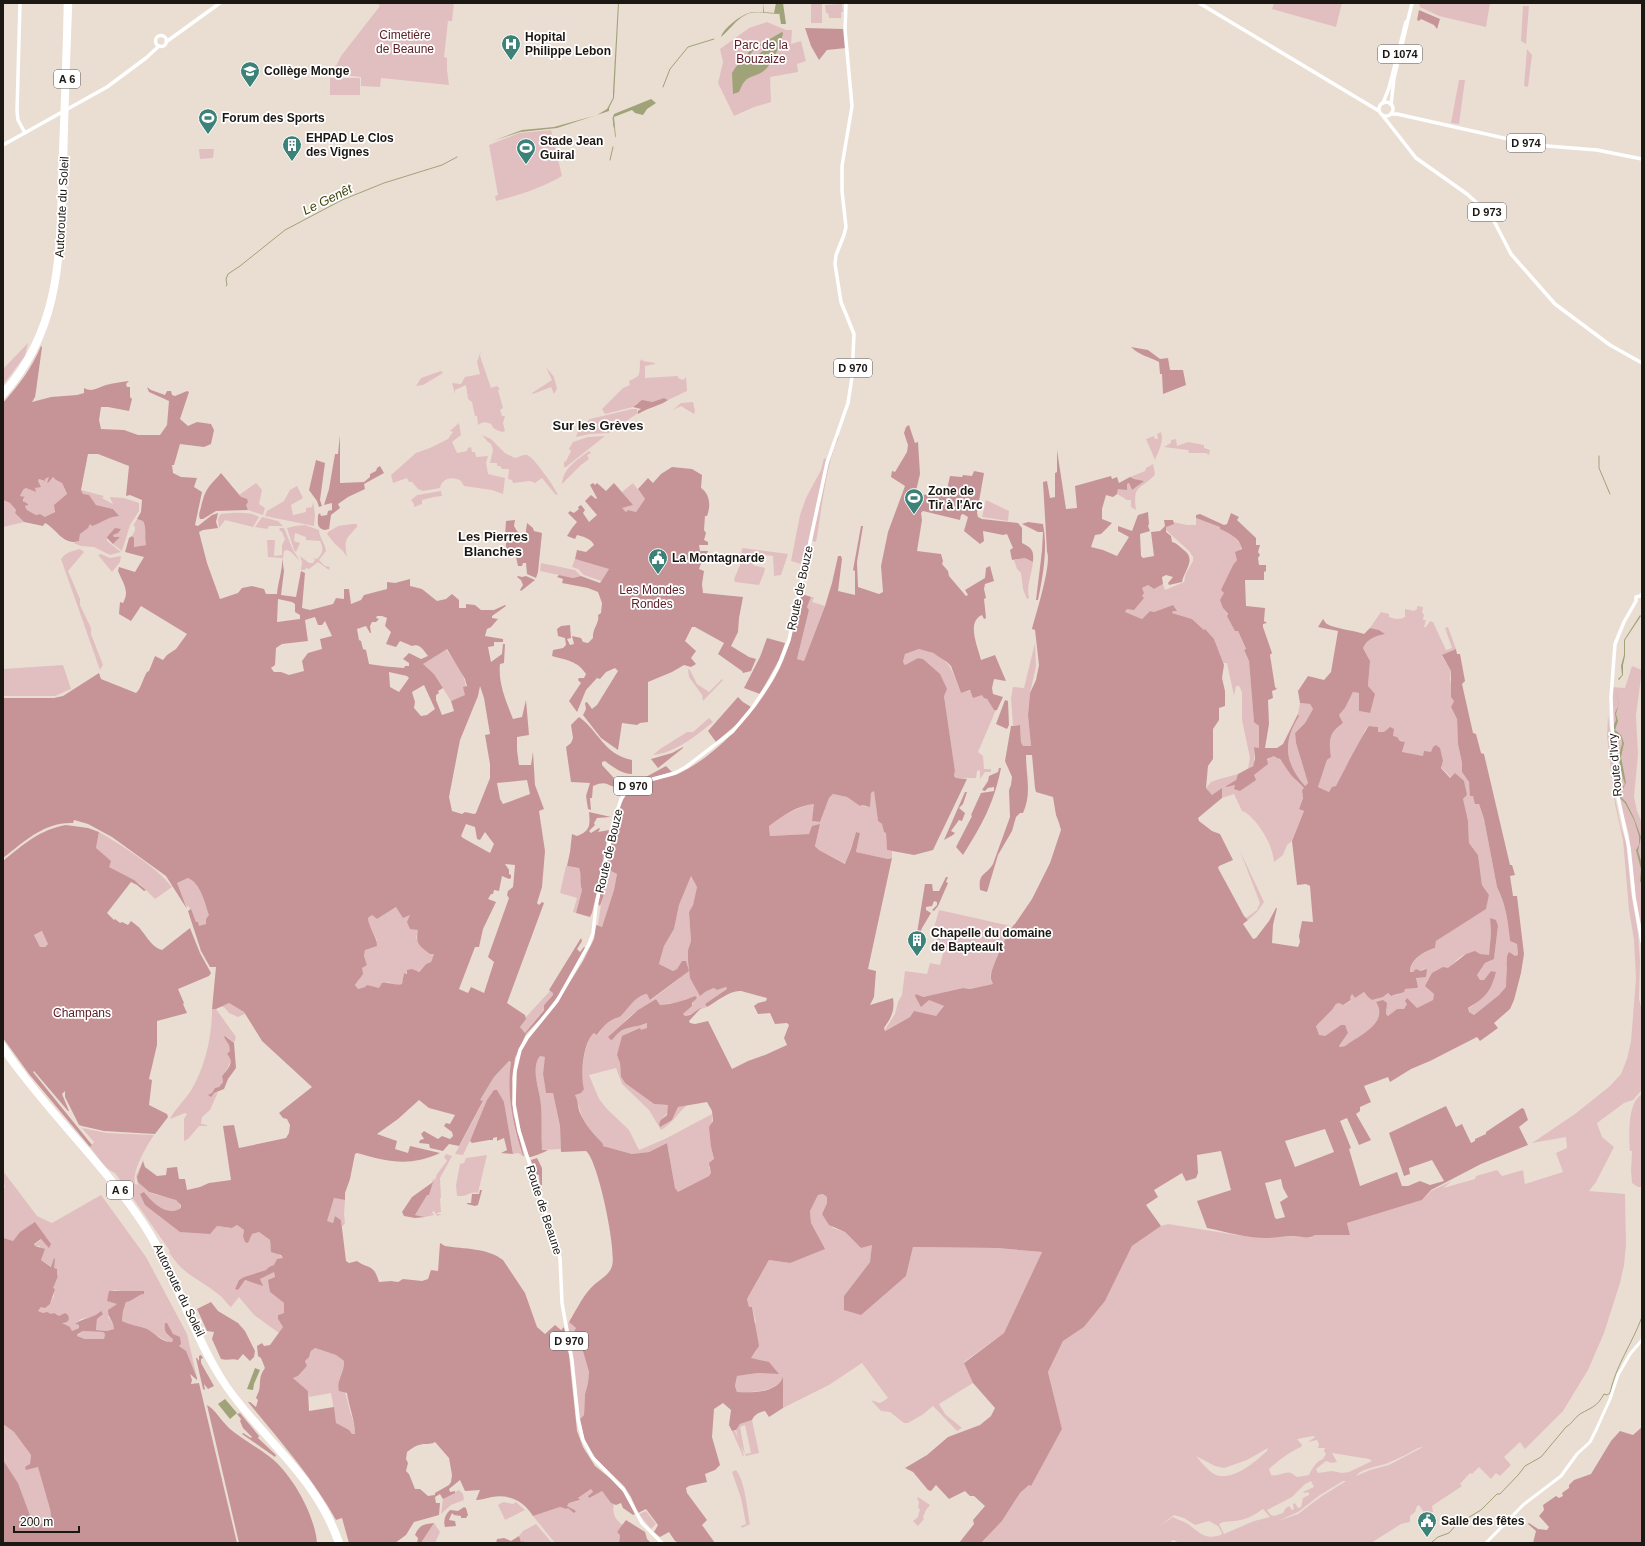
<svg xmlns="http://www.w3.org/2000/svg" width="1645" height="1546" font-family="Arial,sans-serif">
	<rect width="100%" height="100%" fill="#eaded3"/>
	<g fill="#e1bfc1" fill-rule="evenodd">
		<path d="M377,3H454L452,21H448L444,57L447,58V70L449,85L381,78L380,87L361,86V77L332,74L341,56L380,6Z"/>
		<path d="M822,3V23H811V4Z"/>
		<path d="M1274,3H1342L1336,27L1272,9Z"/>
		<path d="M1419,3H1490L1486,27L1439,16L1420,7Z"/>
		<path d="M842,4L843,12H841V18H829L828,13H826L825,5Z"/>
		<path d="M1523,6H1529L1526,44L1521,41Z"/>
		<path d="M767,22L786,30H792L791,44L801,41L806,61L797,64L798,72L770,77L771,102L754,107L734,116L718,83L723,62L720,49L749,28Z"/>
		<path d="M1527,49L1532,55L1528,87L1524,86Z"/>
		<rect x="330" y="78" width="30" height="17"/>
		<path d="M1459,80H1465L1459,124L1451,123Z"/>
		<path d="M551,130L562,176C542,188 519,195 496,201L495,196L498,195L489,145L519,133Z"/>
		<path d="M199,149H214L213,158L200,159Z"/>
		<path d="M28,343L25,356L3,385V369Z"/>
		<path d="M481,351L480,356L491,388L497,386L500,389L498,390L503,408L500,410L502,416H505L503,423L505,431L503,432C498,431 493,429 491,424C486,422 483,421 478,425L477,416H475L472,402L468,399L466,385L455,390V394L452,383L461,384L465,377L480,374L477,362Z"/>
		<path d="M642,359L643,361L655,363V364L645,366V378L678,376V378L683,380L686,377L687,391L668,400L664,398L652,402L637,403L633,407L605,414L602,409L623,388L630,385L629,381C632,379 636,378 638,376C640,374 640,364 640,361Z"/>
		<path d="M546,367L554,377L557,389L554,394L551,387L533,394L532,393L552,380Z"/>
		<path d="M441,371L443,373L423,385L416,386L421,378Z"/>
		<path d="M693,402L695,411L694,414L681,406L673,410L681,403Z"/>
		<path d="M632,409H637L638,413L609,433L590,434L576,437L578,431L590,419Z"/>
		<path d="M459,423L461,435L452,442L457,453L467,451L468,448L471,447L472,452H475L476,457L488,456L486,463L488,474L505,478L503,494L492,490L464,486L461,481C453,476 442,478 440,488L423,491L418,489L412,482H409L407,478L393,483L391,475L416,453L430,448L448,439L453,432L450,431Z"/>
		<path d="M1161,432C1164,442 1159,450 1155,460L1146,439L1154,436L1155,439H1158L1157,434Z"/>
		<path d="M482,435L491,439L505,453L515,458C518,458 523,454 527,455C533,456 556,489 558,495L555,494L542,478L535,483L530,481L513,483L512,480L508,479L509,469H502L500,466H497V463H490L493,450L491,444L488,442Z"/>
		<path d="M605,436L566,467H564V462L566,461L571,451L569,449L573,442L588,437Z"/>
		<path d="M837,436L839,437C825,466 822,510 816,542L812,541L828,465Z"/>
		<path d="M1176,439L1177,446L1188,442L1204,445V448L1210,450L1209,455L1206,453H1189L1188,450L1164,447L1171,443V440Z"/>
		<path d="M589,451L591,453L587,455L589,459L581,465L562,484C563,468 577,460 589,451Z"/>
		<path d="M824,458L826,459L803,566H801V564L791,561L800,515L806,498L821,470Z"/>
		<path d="M1153,464L1155,473L1154,476C1138,491 1133,485 1136,510L1131,507V500H1127L1117,494L1118,489L1129,483L1132,490L1143,481L1133,479L1130,477L1145,471L1146,468Z"/>
		<path d="M49,477V482L53,477L56,480L62,483L67,495C57,500 58,515 45,517L40,514L36,515L27,510L23,499L25,498L20,496L23,490L27,488L32,490L35,488L39,479L44,481L45,479Z"/>
		<path d="M256,483L262,490L259,504L265,508L263,515L248,510L239,495Z"/>
		<path d="M633,483L645,499L636,512L628,510L626,512L621,508L632,505L622,492Z"/>
		<path d="M297,486L303,498L291,505L293,515L306,512V508L312,507L313,502L315,514L314,526L265,516L267,511L284,501L290,490Z"/>
		<path d="M81,490L104,496L102,498L113,504L110,498V497L124,498L139,503V511L130,525L122,551L113,544L120,537H114L113,535L118,530L107,537V541L121,552L110,555L94,547L81,546L73,543L79,541L80,534L87,528L90,524C102,523 105,518 118,516L113,509L96,505L89,496L83,494Z"/>
		<path d="M441,491L442,496L434,497L422,500V504L414,507V504L411,500L417,495Z"/>
		<path d="M3,500L10,503L16,510L15,513L24,522L3,527Z"/>
		<path d="M986,500L1009,511L1008,521L982,517Z"/>
		<path d="M221,514C231,513 250,511 259,517L253,527L225,520L219,528L218,520L219,516Z"/>
		<path d="M262,517L278,521L283,526H269L267,529L255,527Z"/>
		<path d="M1196,518L1221,527V529L1234,535L1235,538L1242,546L1237,555V560L1233,565L1222,590L1224,593L1223,608L1238,631L1246,650L1244,651L1249,661L1254,721L1259,726V748L1254,747V764L1248,769L1250,758L1242,720V692L1239,686H1236L1234,696L1227,663H1223L1214,639L1192,619L1172,613L1173,611H1176L1173,605L1154,612L1150,611L1142,619L1124,612L1142,596V588L1148,585L1154,589L1163,584L1165,590L1184,582L1186,573L1193,561V557L1189,551L1166,530V527L1173,522L1187,525H1196Z"/>
		<path d="M137,519L143,521C147,529 144,537 146,545L134,547V538L132,536L135,530V526H133Z"/>
		<path d="M352,524H357V527C346,539 344,539 347,557L343,551L335,544L327,534L328,532L338,526Z"/>
		<path d="M305,525L319,530C319,537 325,543 326,551L319,560L325,566L330,567L329,570L318,562L309,569L306,568L305,570H301L302,562L300,556L309,563H313L315,560L313,558L317,559C323,553 324,549 320,541L306,540V537L295,533L294,541L300,543L296,552L294,550L287,528L295,526Z"/>
		<path d="M280,528H284L293,550L300,561L291,552L287,550L284,551L283,558L268,557L267,540H275L274,556L282,555V545L285,539L282,532L279,530Z"/>
		<path d="M742,548L788,554L781,575L774,576L773,556L755,554L753,565L765,568L764,573L759,585L735,582L734,579L740,565Z"/>
		<path d="M80,549L84,552L68,571L80,599V605L91,628V634L103,665L100,670L61,559C66,552 72,551 80,549Z"/>
		<path d="M101,554L110,558L121,556L120,562L112,572L98,555Z"/>
		<path d="M1025,558L1033,562C1032,573 1026,587 1029,598L1027,599L1023,589L1021,573L1017,569L1014,560Z"/>
		<path d="M575,559L609,569L601,581L584,575L578,569L572,567Z"/>
		<path d="M541,563L575,570L581,576L573,578L540,571Z"/>
		<path d="M811,597H814L812,602L825,606L804,661L797,659L809,610L807,607Z"/>
		<path d="M1417,606L1423,607L1422,613L1424,614L1423,620H1426L1424,627H1426L1430,621L1433,622L1446,650L1452,648L1445,628L1448,627L1456,649L1442,656L1451,671L1450,679L1454,701L1451,707L1457,719L1458,744L1462,763V772L1469,782L1473,796L1479,804L1484,819L1497,887C1506,905 1508,921 1510,941L1517,944L1518,955L1506,967L1507,987L1499,995L1474,1015L1469,1012L1468,1009C1485,997 1490,992 1495,972L1491,971L1484,980H1480L1477,975L1485,963L1494,959L1498,926L1490,919L1491,933L1489,955C1483,955 1474,953 1467,954C1453,957 1435,987 1433,1000L1417,1008L1407,1004L1404,1009H1397L1388,1016L1386,1014L1387,1009L1376,1002C1389,1023 1359,1036 1345,1046L1340,1047L1339,1046L1348,1033L1341,1025L1325,1036H1319L1316,1026L1332,1010L1336,1004L1339,1003L1343,1005L1351,1001L1350,998L1352,994L1355,998L1364,992L1368,997L1372,1000L1383,997L1388,993L1391,996L1397,995L1405,989L1417,988L1418,987L1416,978L1425,968L1420,971L1410,972C1411,959 1425,951 1435,948L1436,941L1486,908L1489,895L1482,885L1478,855L1469,843L1468,821L1464,810L1463,799L1467,795L1441,767L1443,761L1431,753L1423,756L1402,753L1405,742C1395,740 1388,732 1377,732L1378,727L1369,726L1365,730L1361,740L1336,786L1329,792L1318,787L1327,760L1331,757C1329,740 1328,734 1343,723L1339,715L1345,708L1353,692L1359,693V711L1370,713L1368,686L1370,661L1363,648C1367,639 1375,636 1384,634L1379,630L1370,628L1381,612L1389,614V617C1394,619 1400,620 1405,617V609L1414,611L1417,609Z"/>
		<path d="M1035,643L1036,666L1030,693L1028,715L1031,746H1023L1021,742L1020,725H1013L1011,698L1013,687L1024,688Z"/>
		<path d="M446,649C456,665 468,676 466,695L451,701L434,674L422,664Z"/>
		<path d="M919,649C950,657 950,665 961,693C979,687 985,695 994,710H997L995,712L978,752L983,756L984,769H991V772H985L980,779V770L977,771L976,778H956L954,776L955,771L944,696L923,659L918,658L905,665L903,662L905,654Z"/>
		<path d="M63,665L71,689L55,696H3V669Z"/>
		<path d="M1632,666L1642,670L1636,715L1638,755L1634,797L1637,811L1642,823V931L1636,900L1629,835L1618,793L1619,762L1613,723L1612,687L1625,688Z"/>
		<path d="M688,669L690,670L697,684L709,692L722,679L723,680L703,701L702,695L689,677Z"/>
		<path d="M1300,703L1310,704L1313,709L1305,723L1295,733L1296,743L1308,783L1305,786C1285,763 1282,743 1299,716L1298,714Z"/>
		<path d="M1608,715L1613,755L1615,798L1621,827L1626,842L1631,892L1638,933L1640,961L1639,999L1642,1011V1083L1641,1091L1633,1100L1624,1103L1597,1123L1602,1137L1614,1147L1596,1182L1589,1191L1625,1194L1626,1245L1624,1265L1620,1283L1604,1333L1588,1370L1563,1411L1525,1449L1520,1442L1504,1457L1511,1465L1500,1476L1496,1473L1491,1479L1479,1467L1472,1474L1470,1473L1460,1484L1462,1486L1432,1506L1433,1512L1426,1516L1419,1505L1417,1506L1415,1512L1410,1516V1522L1401,1524L1371,1543H1180L1173,1540L1169,1543H981L1002,1521L1020,1493L1029,1485L1062,1429L1048,1372L1063,1341L1084,1327L1105,1301L1132,1246L1161,1226L1168,1224L1243,1236L1267,1238L1297,1236L1310,1238L1315,1235H1350L1347,1223L1422,1200L1431,1191L1452,1181L1443,1188L1475,1179L1476,1176L1497,1170L1502,1176L1523,1170L1525,1184L1563,1172L1556,1153L1567,1148L1566,1137L1532,1143L1575,1114L1610,1086L1621,1074L1627,1059L1631,1041L1636,979L1634,940L1629,910L1623,840L1615,804L1607,736ZM1313,1436L1315,1437L1308,1442L1317,1440L1319,1444L1318,1448H1325L1324,1451L1326,1454L1323,1459C1317,1461 1312,1468 1309,1475L1297,1477C1295,1476 1293,1474 1291,1473C1285,1471 1278,1477 1271,1475L1269,1469C1278,1461 1289,1452 1301,1447L1302,1445L1297,1439ZM1423,1447L1389,1465L1370,1470L1356,1476C1363,1467 1380,1467 1390,1462C1400,1458 1409,1453 1418,1448ZM1268,1448L1267,1451C1256,1461 1237,1478 1220,1476C1211,1475 1202,1463 1196,1456L1215,1466L1224,1468L1247,1460ZM1332,1453L1369,1459L1372,1461L1349,1472L1342,1473L1332,1471L1318,1473L1316,1469L1326,1461L1332,1463L1337,1462ZM1311,1481L1314,1487L1303,1492L1304,1493L1308,1492L1309,1493V1495L1303,1498L1301,1507L1298,1508L1295,1503L1293,1504L1294,1509L1292,1510L1289,1506L1285,1509L1283,1513L1274,1516L1271,1515L1267,1510L1292,1497L1305,1484ZM1343,1481H1346L1322,1496L1298,1514L1278,1521L1298,1512L1320,1495ZM1263,1509L1270,1517L1254,1521L1224,1534L1219,1524L1223,1522C1241,1521 1247,1520 1263,1509ZM1174,1515L1184,1518L1195,1525L1209,1521L1218,1526L1222,1533L1221,1535C1205,1540 1200,1533 1188,1524C1183,1521 1178,1520 1173,1517L1161,1525Z"/>
		<path d="M709,718L713,722C696,736 675,753 653,755L660,749L687,732H693Z"/>
		<path d="M1274,755C1286,762 1292,779 1304,788L1302,790L1303,797L1299,809L1304,811L1292,841L1287,845L1283,855L1274,862C1273,858 1273,853 1271,849C1269,839 1252,813 1242,811L1234,794L1222,798V789L1212,795L1206,788L1211,782L1216,780L1238,774L1236,780L1226,786L1236,785L1235,788C1244,782 1253,776 1261,769C1267,763 1265,760 1274,755Z"/>
		<path d="M874,791L878,821L882,824L884,831L886,833L887,850L892,851V858L888,859L856,852L860,833L856,832L846,864L819,850L815,845L820,824L809,834L770,836L769,825L776,819L808,804H815L812,821L820,822L829,798L833,794L847,797L860,806L862,805L866,807L871,793Z"/>
		<path d="M99,832C120,844 158,868 172,887L155,899L140,884L108,867L96,848Z"/>
		<path d="M1240,851L1264,902L1257,912L1248,920L1246,918L1257,910L1260,903Z"/>
		<path d="M566,866L579,868C582,875 579,884 582,890L576,913L573,912L577,898L560,893Z"/>
		<path d="M607,869L617,874L614,890L602,927L598,925C600,906 605,888 607,869Z"/>
		<path d="M691,876L697,887L693,905L689,912L691,941L688,950L690,978L705,992L715,988L717,990L726,987L727,989L705,1004L707,1007C699,1009 693,1014 685,1016L683,1014L692,1006L695,996L680,1002L660,1005L656,999C643,1007 622,1018 618,1033C624,1029 630,1025 637,1025C642,1025 643,1025 647,1023V1028L621,1043L617,1055L620,1062L621,1077L625,1083L654,1104L668,1105C670,1115 661,1117 659,1125L672,1120L678,1107L687,1105C677,1114 672,1124 661,1130L649,1110L622,1084L616,1068L589,1075L599,1099L607,1109L629,1130L639,1150L665,1139L712,1114L711,1147L714,1160L709,1167L711,1173L709,1176L678,1193L675,1188L667,1143L649,1152L632,1154L603,1146L583,1120L575,1095C583,1088 581,1081 582,1072C583,1061 586,1040 594,1033L598,1035C601,1029 606,1023 612,1020C615,1018 618,1018 621,1016C628,1009 636,995 647,994L651,1000L680,978L682,961L677,969L673,971L659,964L664,946L674,929L679,905Z"/>
		<path d="M188,878C198,882 208,904 209,915C209,918 207,922 206,924L199,927L196,922L191,910H190L189,906L187,907L179,891L177,883Z"/>
		<path d="M396,907L409,915L418,930L416,938L434,954L431,962L426,964L418,972L404,973L402,984L397,985L388,982L380,988L365,987L358,989L355,985L359,980L362,968L367,965L364,956L365,950L377,940L369,925L368,918L372,915L377,919Z"/>
		<path d="M939,910L1011,926L990,976L993,984L970,989L963,988L923,997L944,1006L936,1016L910,1017L884,1031L895,1014L898,1002L902,995L905,971L927,974L930,963L940,965L944,950L935,947L939,932L933,931Z"/>
		<path d="M43,931L48,944L45,947H40L34,935Z"/>
		<path d="M550,991L554,993L553,995L544,1005V1009L525,1033L520,1027L526,1017Z"/>
		<path d="M229,1003L244,1012L245,1014L238,1017L229,1013L224,1007H220Z"/>
		<path d="M212,1009H216L236,1037L234,1043L226,1036C232,1052 234,1062 222,1076L223,1082L219,1087L215,1088L214,1093L218,1092L210,1110L202,1117L201,1124L207,1125V1126H199L188,1139L184,1141V1119L187,1114L185,1113L170,1119C175,1109 184,1101 190,1092C205,1068 212,1037 212,1009Z"/>
		<path d="M540,1056L546,1057L543,1074L546,1093H553L560,1126L561,1149L542,1150C541,1135 541,1120 541,1105C540,1090 530,1070 540,1056Z"/>
		<path d="M509,1061L511,1062C506,1092 513,1126 523,1156L518,1153L513,1154L504,1102L500,1098L478,1124L463,1155L455,1154L483,1102L480,1100L494,1077Z"/>
		<path d="M1642,1094V1187H1638L1632,1183L1631,1171L1632,1151H1630C1629,1136 1627,1103 1642,1094Z"/>
		<path d="M82,1128L107,1133L154,1135C146,1147 132,1171 135,1184L138,1185L136,1176L145,1156L137,1177C140,1182 144,1189 149,1192C158,1198 180,1194 181,1208C167,1217 153,1203 144,1192L145,1205L217,1226L232,1228L237,1225L244,1230L243,1236L259,1232L270,1240V1246L283,1258L274,1266L269,1267L266,1270L244,1277L239,1280L235,1289L238,1290L244,1280L262,1285L260,1279L274,1271L275,1277L270,1292L284,1303V1313L278,1315V1319L283,1327L279,1333L254,1315L239,1297L231,1307C226,1303 223,1297 218,1294C199,1279 182,1274 169,1252L170,1251L115,1173C105,1170 97,1155 90,1147L94,1142Z"/>
		<path d="M446,1154L452,1156L440,1178L441,1198H440L441,1212L437,1213V1214H442L437,1216L434,1211L432,1212L434,1215L425,1217L415,1215L427,1194L429,1195L433,1179L435,1180L437,1174L447,1161L444,1157Z"/>
		<path d="M487,1155L478,1193C470,1191 468,1197 457,1196L456,1185L460,1164L464,1163L466,1158Z"/>
		<path d="M3,1171L37,1216L52,1223L101,1195L146,1257L187,1334L197,1378L172,1332L166,1334L173,1339L172,1342L170,1343L150,1332L122,1321L123,1311L126,1302C133,1299 137,1295 144,1294L113,1290L117,1305L108,1317L114,1325V1329L107,1331L96,1330L97,1319L101,1316L81,1319L75,1324L79,1325V1328L72,1331L70,1327L63,1325L59,1316L43,1313L38,1311L41,1307L50,1304L54,1296L53,1284L58,1276L52,1267L41,1260L40,1246H35L34,1245L42,1239L35,1223L20,1232L13,1241L4,1238L3,1188L5,1187L3,1180Z"/>
		<path d="M823,1194L827,1197V1203L822,1214L833,1228L845,1232L861,1248L873,1244L870,1262L844,1296L906,1276L913,1247L997,1248L1042,1252L1004,1333L964,1362L973,1383L939,1404L945,1414L962,1428L957,1431L933,1406L922,1415L908,1423H904L890,1412L881,1411L871,1400L880,1403L888,1398L862,1363L829,1385L783,1408V1378C774,1393 753,1392 737,1392L735,1386L737,1376L758,1373L778,1374L750,1359L757,1350V1339L754,1324L756,1322L752,1307L749,1308L747,1299L753,1289L769,1260L790,1263L811,1223L810,1211L818,1195Z"/>
		<path d="M334,1198L345,1200L344,1214L345,1223L342,1227L341,1220L335,1216L333,1223L326,1221Z"/>
		<path d="M569,1322L576,1328L574,1331L578,1334L589,1372L588,1383L585,1394L584,1415L580,1419L568,1323Z"/>
		<path d="M83,1331L103,1332L105,1334L104,1339H85L77,1336Z"/>
		<path d="M315,1348L336,1355L344,1361V1367L339,1380C345,1391 346,1395 349,1407C351,1416 355,1423 355,1434H352L336,1423L331,1393L309,1397L308,1391L293,1378L298,1376L307,1366L305,1361L311,1353V1351Z"/>
		<path d="M752,1420L759,1453L746,1456L741,1446L744,1456H743L732,1431H735L738,1438L736,1430L740,1424ZM745,1425L751,1453L745,1454L740,1427Z"/>
		<path d="M3,1424L14,1432L31,1455L30,1464L38,1466L50,1509L52,1522L30,1525L29,1523L32,1522L18,1483L3,1460Z"/>
		<path d="M736,1470C745,1481 747,1509 750,1524L742,1528L741,1526L746,1524L741,1498L732,1472Z"/>
		<path d="M591,1489L593,1492L602,1491L611,1503L614,1504C612,1513 615,1520 623,1525L617,1532L620,1535L619,1543H555L533,1516L560,1507L565,1509L569,1503L579,1501L578,1498Z"/>
		<path d="M459,1490L463,1494L464,1500L451,1505L441,1514L443,1499Z"/>
		<path d="M918,1497L930,1505L926,1510L923,1517L924,1519L918,1526L913,1521L918,1517L920,1509L918,1508L919,1502L917,1498Z"/>
		<path d="M503,1502L513,1504L516,1502L525,1510L505,1520L498,1505Z"/>
		<path d="M646,1511L656,1524L651,1529L639,1514Z"/>
		<path d="M434,1523L440,1532L435,1543H421Z"/>
		<path d="M536,1524L552,1543H525L524,1541L521,1543L519,1536L523,1531Z"/>
	</g>
	<g fill="#c69497" fill-rule="evenodd">
		<path d="M1419,10L1440,19L1437,29L1434,25L1421,19L1419,21L1417,20Z"/>
		<path d="M805,28L844,29L846,48L827,50L819,60L811,46Z"/>
		<path d="M41,346L42,347L36,391L35,397L32,402L51,397L77,395L84,393V388C93,393 98,387 106,385C113,383 121,382 129,381L126,384L127,387H130V397L132,399L129,411L108,407H101L99,420L101,429L124,430L138,435H160L167,425L169,401L149,392L147,387L151,390L165,395L167,391H171L172,395L175,396L187,391L189,392L180,419L188,426L197,422L211,424L214,430L211,444L204,447L180,444L174,465H172L173,473L181,477L197,478L194,487L202,492L195,525L198,526L212,515L218,513L216,522L218,528L203,530L199,532L207,563L220,599L238,593L242,588L252,586L264,589L266,594H277C278,581 283,570 282,557L284,571L281,595L296,597L301,571L305,573L302,608L310,610L333,604L336,598L344,599V589H349L351,604L361,600L364,595L387,589V582L395,583L410,579V586L422,589L437,601L446,599L452,594L459,600V608H466V604L475,605L481,610H494L505,605L506,606L492,616V618L498,619L491,627L487,629L485,636L503,639V642H494V646L488,647L491,662L502,654L503,644H505L504,663L500,664C498,683 506,701 513,719L522,717L526,700L529,735L517,737V750L519,765H531L533,752L535,785L544,809L539,811L545,851L542,887L537,903L539,905L542,902L544,903L507,1003L525,1015L526,1019L520,1027L525,1033L544,1010V1005L553,995V993L549,990L581,938L582,941L577,949L580,952L584,947L586,948L564,988L543,1016L526,1034L515,1058L512,1078L513,1112L524,1156H523C513,1125 506,1093 511,1062L509,1061L494,1077L480,1100L483,1101L459,1146L449,1144L443,1151L430,1148L429,1144L419,1143L420,1140L424,1139L421,1134L424,1131L438,1139L442,1136L450,1139L453,1136L452,1132L444,1126L446,1123L450,1124L455,1115L429,1108L419,1100L398,1119L377,1134L397,1141L395,1149L408,1153L410,1146L440,1153C409,1167 389,1162 357,1153L355,1154L350,1179L345,1193V1200L334,1198L327,1221L333,1223L335,1216L341,1220L346,1261L349,1263L357,1261C370,1270 373,1263 379,1282L391,1281L398,1282L403,1279L422,1281L428,1279L431,1270L438,1271L440,1243L445,1246C464,1249 488,1248 503,1260L525,1293L537,1327L545,1334L555,1325L561,1330L564,1327L567,1340L560,1337L558,1339L565,1342L569,1355L577,1431L583,1447L595,1466L615,1482L625,1494L635,1514L633,1515L623,1508L621,1503L616,1505L611,1503L602,1491L589,1498L588,1496L593,1492L591,1489L578,1498L580,1500L569,1503L567,1506L576,1511L574,1513L568,1508L566,1509L560,1507L533,1516C524,1501 509,1494 492,1497C486,1498 481,1500 476,1500L480,1490L465,1491L460,1480L449,1489L450,1492L455,1491V1493L443,1499L440,1494L435,1497L436,1503H440L439,1515L414,1522L406,1535L395,1543H349L342,1518L336,1520C312,1477 279,1440 248,1402H250L256,1407L258,1400L256,1398C257,1395 258,1393 259,1391C261,1383 258,1377 265,1368L261,1358L258,1356L257,1346L262,1343L264,1346L270,1345L283,1327L278,1319V1315L284,1313V1303L270,1292L268,1280L275,1277L274,1272L260,1279L263,1286L245,1280L238,1290L235,1289L239,1280L244,1277L266,1270L269,1267L274,1265L277,1259L283,1258L281,1255L271,1252L270,1240L259,1232L252,1234L248,1243L245,1242L243,1236L244,1230L237,1225L232,1228L217,1226L210,1234L180,1232L145,1205L140,1194L144,1192C153,1203 167,1217 181,1208V1205L176,1200L149,1192L138,1182L137,1177L143,1161L145,1167L157,1176L166,1175L167,1168L177,1167L179,1179H185L187,1190L200,1187L209,1183L231,1180L223,1126L234,1125L239,1148L286,1138L289,1133L290,1125L287,1119L283,1118L279,1113L312,1087L262,1041L244,1012L229,1003L216,1009H212L216,967H210L201,951L188,911L191,909L196,922H198L199,926L206,924V919L209,915C205,903 201,884 188,878L177,883L187,909L166,876L112,837L88,824L74,820L73,823C44,822 25,841 3,858V698H54L63,696L99,673L101,679L136,693C141,689 143,678 147,672L149,671L155,656L163,660L167,655L176,649L187,634L141,606L131,621L119,614L120,602L123,603C130,591 123,583 118,571L119,567L135,572L144,557L125,552L129,538L132,536L134,538V547L146,545C144,537 147,528 143,521L137,519L141,512L142,500L130,495L126,496L129,466L98,454H88L81,490L83,494L89,495L96,505L113,509L119,516C105,518 104,522 92,526L90,524L88,528L80,534L79,541C63,546 57,529 45,523L43,526L24,522L15,513L16,510L10,503L3,500V403C18,386 32,368 41,346ZM49,477L47,483L49,482L53,477L56,480L62,483L67,494L54,505L55,512L45,517L40,514L36,515L27,510L25,506L28,505V504L23,501V499L25,497L20,496L23,490L26,488L36,492L35,488L41,487L38,481L39,479L45,481V479ZM278,599L292,602L295,604V612L300,615V619L277,622ZM377,616H382L387,618L385,626L391,632L386,644L396,647L400,641L412,646C420,643 424,651 428,656L421,659L409,653L403,659L409,663V666H405L404,668C392,667 380,666 369,664L366,650L363,649L361,641L359,640L357,629L366,626L370,633H371L370,626L372,622H376L379,619L376,618ZM315,617L318,625H322L325,621L332,636L320,639L322,649L308,653L302,661L304,671L289,675L281,672H274L271,668L275,665L276,648L282,644L308,641L305,620ZM447,649L465,679L467,686L463,687L465,695L451,701L454,711L442,715L436,700V695L439,693L438,691L443,688L434,674L423,664ZM389,672L407,676L409,678L399,692L390,687ZM424,685L435,709L427,715L421,716L414,708L415,702L412,692ZM480,686L484,698L490,734L485,735L490,764V778L476,813L474,814L465,812L462,814L452,811L449,797L460,740L478,696ZM527,780L530,794L503,804L500,799L497,783ZM466,824L475,827L477,839L480,840L485,832L494,844L490,853L463,838L461,836ZM505,864L515,865L513,887L508,891L507,895L509,898L488,957L494,962L484,993L471,987L468,993L459,989L475,947H479L483,929L496,902L488,899L491,894H493L494,890L499,891L502,876L509,879L511,878V875L509,874V870ZM396,907L403,918L410,915L407,922L410,929L418,930C415,944 420,946 430,954H434L431,962L426,964L419,972L412,969L407,970V974L404,973L402,984C395,986 389,982 382,983L379,988L367,985L365,987L358,989L355,985L363,974L362,968L367,965L364,956L365,950L377,946C377,936 369,929 368,918L372,915L377,919ZM315,1348L336,1355L344,1361C345,1372 336,1380 339,1391L347,1393C349,1407 355,1420 355,1434H352L349,1430L336,1423L334,1407L309,1411L308,1391L293,1378L298,1376L307,1366L305,1361L309,1357L311,1351ZM435,1442L449,1458L452,1475L451,1482L449,1485L435,1493V1495L428,1496L420,1489H415L409,1474L406,1471L408,1463L406,1459L407,1452C411,1449 415,1446 419,1445C425,1443 430,1445 435,1442Z"/>
		<path d="M1131,347L1148,350L1160,359L1168,358L1170,370H1183L1186,385L1163,394L1162,374H1160L1159,362C1148,356 1140,356 1131,347Z"/>
		<path d="M664,398L668,400C662,405 647,408 638,414V411L641,409L633,407L642,400L652,402Z"/>
		<path d="M909,425L915,443L918,442L920,474L915,495L946,494L950,476L962,477L963,475L972,476L974,471L984,473L977,513L978,517L982,519L1018,523L1022,528V543C1032,548 1034,550 1033,562L1025,558L1012,560L1010,550L1013,548L1007,534L1003,535L983,531L984,541L980,544L964,531L968,517L963,514L961,515L960,520L923,511L921,513L922,520L917,551L941,554L943,561L942,564L948,571L949,576L966,596L968,595L965,590L985,578L986,568L990,566L994,581L985,584L984,589L986,598L984,599L986,618L984,619L982,615C966,622 978,647 981,660L995,655L1006,681L994,679L992,688L993,694L1003,697L997,710H994L987,699L984,698L982,695L973,698L970,690L961,693L951,666L947,662L933,653L919,649L905,654L903,662L905,665L918,658L923,659L940,674L947,689L944,696L955,771L954,776L956,778L967,779L933,850L914,855L887,850L886,833L884,832L882,824L878,821L874,791L871,793L870,807L862,805L860,806L847,797L833,794L829,798L820,822L812,821L814,804C798,805 782,816 769,826L770,836L809,834L812,826L820,824L815,846L819,850L845,864L851,849L856,832L860,833L856,852L888,859L892,858L868,969L876,971L874,997L870,1005L893,998C895,1011 891,1018 884,1028L885,1031L910,1017L914,1011L936,1016L944,1006L929,1000L921,1007L915,996L916,994L923,997L963,988L970,989L993,984C992,981 990,978 991,975C992,967 1010,926 1015,924L1032,899L1050,863L1061,830L1059,823L1056,815L1053,797L1036,792L1035,788L1032,755H1026C1026,776 1032,794 1023,813H1020L1016,817L1012,831L998,855L987,892L980,890C978,872 986,876 993,864L1010,817L1009,790L1011,785L1012,777L1005,761L1011,726L1020,725L1021,742L1023,746H1031L1028,715L1030,693L1036,680L1039,665L1035,630L1032,629C1036,614 1052,563 1047,552L1043,482L1047,481L1050,498L1055,497V473L1057,472V450L1066,509L1077,508L1075,486L1111,476L1112,479L1117,477L1119,483L1130,477L1134,479L1144,481L1132,490L1129,483L1127,484V490L1118,489L1117,494L1113,497L1106,495L1102,509V519L1112,523L1101,534L1095,535L1091,547L1103,550L1117,556L1129,537L1118,531V526L1132,531L1138,515L1148,512L1149,524L1148,526L1150,531L1140,534L1141,556L1143,558L1154,556L1151,532L1160,531L1165,526L1164,520H1173L1174,524L1166,527V532L1171,536L1172,542C1177,543 1180,547 1185,551C1196,560 1184,571 1182,582L1169,585L1168,583L1173,577L1166,575L1162,577L1163,584L1154,589L1148,585L1142,588L1144,593L1142,596L1144,598L1134,610L1127,609L1125,612L1142,619L1150,611L1154,612L1173,605L1177,611H1173L1172,613L1192,619L1204,630L1205,629L1214,639L1224,665L1222,678L1225,691V706L1219,708V720L1213,729V759L1208,766L1206,788L1212,795L1222,788V798L1198,818L1199,821L1212,831L1220,834L1233,860L1219,866L1218,868L1244,916L1248,920L1243,924L1253,939L1256,938L1269,921L1276,908H1277L1273,925L1272,943L1298,947L1300,942L1299,936L1302,921L1313,922L1310,886L1306,884L1297,885L1292,841L1304,811L1299,809L1303,798L1302,790L1304,788L1291,775L1280,759L1277,758L1274,756L1267,759L1268,764L1254,775L1256,780L1240,791L1234,789L1235,785L1226,787V786L1236,780L1238,774L1253,766L1255,759L1254,747L1259,748V726L1254,722L1249,661L1244,650L1246,649L1238,631H1235L1227,616L1228,614L1223,608L1220,600L1224,593L1221,590L1233,565L1237,560L1235,552L1242,549C1240,538 1229,533 1220,529V527L1196,518V515L1200,514L1224,525L1227,524L1231,513L1239,517L1237,520L1256,538V545H1260L1258,552L1260,555L1258,558L1259,565H1266V571L1264,572V580H1245L1246,606L1265,608L1264,621L1267,623L1263,624V627L1272,653L1270,655L1275,687L1277,689L1272,691L1273,698L1268,700L1269,724L1265,748H1277L1283,744L1298,714L1299,716C1282,743 1285,763 1305,786L1308,783L1296,743L1295,733L1305,723L1313,709L1310,704L1300,703L1298,691L1308,676L1324,680L1331,672L1338,631L1318,627L1323,619C1324,620 1326,624 1327,624C1335,629 1354,630 1364,634L1370,628L1379,630L1385,634C1375,636 1367,639 1363,648L1370,661L1368,686L1375,694L1370,713L1359,711V693L1353,692L1345,708L1339,715L1343,723C1328,734 1329,740 1331,757L1327,760L1318,787L1329,792L1332,787L1336,786C1340,778 1366,728 1369,726L1378,727V732H1384L1390,727L1394,729L1393,736L1397,737L1400,741L1405,742L1402,752L1423,756L1424,751L1431,752L1433,747L1436,745L1440,748L1443,761L1441,768L1450,778L1455,773L1464,781L1467,795L1463,799L1468,821L1469,843L1478,855L1482,885L1489,895L1486,909L1436,941L1435,948C1425,951 1410,959 1410,972H1413L1416,969L1420,971L1427,969L1426,977L1416,978L1418,987L1417,988L1405,989L1404,992L1391,996L1388,993L1383,997L1372,1000L1368,997L1364,992L1355,998L1352,994L1350,998L1351,1000L1343,1005L1339,1003L1336,1004L1332,1010L1316,1026L1319,1035L1325,1036L1341,1025H1345L1348,1033L1339,1046L1340,1047L1345,1046C1360,1035 1389,1023 1376,1002L1383,1000L1387,1003L1386,1014L1388,1016L1397,1009H1404L1407,1004L1405,1001L1407,998L1417,1008L1433,1000L1434,994L1425,986L1432,973L1443,967L1448,968L1466,954L1475,951L1480,954L1489,955L1491,933L1490,918L1496,920L1498,926L1494,959L1485,963L1477,975L1480,980H1484L1491,971L1496,972C1490,993 1486,997 1468,1008L1469,1012L1474,1015L1499,995L1506,987L1507,956L1509,952L1515,956L1518,955L1517,944L1510,941C1508,921 1506,905 1497,887L1484,819L1479,804H1475L1473,796H1470L1469,782L1462,772V763L1458,744L1457,719L1451,707L1454,701L1451,697V671L1442,655L1456,649L1457,654H1460L1465,681L1462,684L1473,733L1476,734L1481,753L1484,754L1510,865H1512L1515,875L1510,876L1513,896H1517L1524,954L1521,973L1514,1000L1510,1009L1494,1023L1498,1028L1480,1041L1477,1037L1430,1061L1411,1069L1390,1082L1388,1077L1364,1086L1371,1102L1360,1107V1111L1356,1114L1371,1140L1359,1145L1347,1118L1340,1121L1351,1148L1349,1149L1360,1186L1397,1172L1402,1186H1408L1420,1181L1430,1185L1444,1181L1432,1160L1409,1168L1410,1174L1404,1176L1389,1133L1446,1106L1456,1127L1462,1124L1471,1143L1475,1141V1139L1486,1134V1132L1522,1108L1524,1109L1528,1120L1519,1127L1528,1145L1481,1164L1431,1190L1422,1200L1347,1223L1350,1235H1315C1307,1240 1302,1236 1294,1236C1285,1236 1275,1238 1266,1238C1246,1238 1227,1232 1207,1228L1197,1201L1231,1190L1221,1151L1197,1155L1198,1173L1196,1178L1186,1181L1182,1173L1154,1190L1158,1197L1146,1205L1161,1226L1132,1246L1105,1301L1084,1327L1063,1341L1048,1372L1062,1429L1031,1486L1029,1485L1020,1493L1002,1521L981,1543H959L974,1524L973,1520L985,1506L974,1496H970L965,1491L949,1499L936,1485L931,1491L928,1490L913,1472L905,1468L927,1455L948,1437L980,1425L991,1416L995,1408L973,1383L964,1363L1004,1333L1042,1252L997,1248L913,1247L906,1276L861,1315L844,1310V1296L870,1262L872,1245L861,1248L845,1232L829,1225L822,1214L827,1203V1197L823,1194L818,1195L810,1211L811,1223L825,1249L790,1263L769,1260L747,1299L749,1307H752L759,1346L751,1358L769,1362L779,1374L758,1373L737,1376L735,1386L737,1392C752,1393 777,1393 783,1377V1408L769,1417L765,1411C759,1412 754,1415 752,1420L740,1424L736,1430L732,1431L729,1425L731,1410L723,1403L714,1409L712,1437L720,1465L715,1470L705,1474L707,1482L689,1486L686,1488L687,1493L707,1520L702,1525L715,1543H679L675,1541L669,1532L660,1537L654,1532L658,1525L646,1509L638,1513L631,1497L624,1486L596,1459L589,1449L584,1438L580,1419L584,1415L585,1394L588,1383L589,1372L578,1334L574,1331L576,1328L569,1322C577,1309 584,1293 595,1284C601,1279 610,1274 612,1266C617,1251 598,1160 586,1151L561,1152L560,1126L553,1093H546L543,1074L545,1057L540,1056C530,1069 540,1090 541,1105C542,1120 541,1135 542,1150H548C545,1152 531,1158 528,1157L516,1113L515,1086L517,1066L521,1050L531,1033L555,1006L583,961L594,939L596,926L597,925L602,927L614,890L617,874L607,869L604,894L600,906L598,904C607,871 608,822 627,793C636,780 666,780 680,773C721,753 765,703 783,661C792,639 796,617 802,594L811,597L807,607L809,610L797,659L804,661L825,606L832,583L838,556H841L842,559L838,591L855,595V571L853,570L861,526H863L857,562L858,587L879,594L883,592L881,566L888,532L905,486L891,477L892,471L895,472L907,452L908,445L904,433L906,427ZM691,876L697,887L693,905L689,912L691,941L688,950V960L690,978L700,996L705,992L714,988L717,990L726,987L727,989L705,1004L707,1007C716,1002 730,990 741,991L767,998L766,1001L758,1003L754,1006L758,1014L770,1013L775,1024L787,1023L789,1025L784,1038L787,1045L765,1055L748,1061L732,1069L708,1021L695,1024L690,1023L689,1021L702,1007L690,1015L685,1016L683,1014L692,1006V1003L697,998L695,996C683,1001 673,1004 660,1005L656,999L638,1010L608,1037L611,1040L613,1039C624,1024 633,1029 647,1023V1028L641,1030L640,1028L622,1036L617,1055L620,1063L621,1077L625,1083L654,1104L668,1105L667,1115C664,1118 657,1121 660,1127L672,1120L678,1107L707,1102L712,1111L713,1121L709,1127L711,1147L714,1159L709,1163L711,1173L709,1176L678,1192L675,1188L667,1143L649,1152L632,1154L603,1146V1144C594,1134 585,1125 580,1113C577,1106 579,1103 575,1095L581,1093L584,1089C580,1076 583,1042 594,1033L597,1035C601,1029 606,1023 612,1020C615,1018 618,1018 621,1016C628,1009 636,995 647,994L650,1000L689,971L686,961H682L677,969L673,971L659,964L664,946L674,929L679,905ZM1325,1129L1334,1152L1295,1167L1285,1141ZM1281,1179L1283,1188L1288,1197L1280,1202L1285,1217L1277,1219L1275,1218L1265,1183Z"/>
		<path d="M340,435V483L364,482L370,477V474L376,471L377,468L380,466L384,473L364,484L365,489L348,497L338,504L340,508L331,515L329,529L325,530C316,528 318,523 318,515L320,513L321,516L327,515L328,511L332,510V503L324,505L329,489L335,454H338Z"/>
		<path d="M316,460L325,463L320,500L322,506L319,507L317,501L309,490Z"/>
		<path d="M672,467L692,469L702,475L701,488C710,494 711,506 707,516H705L704,530L706,533L704,540L708,542V545H699L700,551H708C706,558 701,562 699,569L704,571L702,584L703,593L743,597L739,618L738,632L731,646L749,657L756,659L751,671L743,673L742,671L718,654L724,643L695,627H692L685,641L696,651L691,658L696,664L691,667L684,665L672,672L648,682V722L640,723L637,725L622,723L618,750L601,738L583,715L586,709L585,703L587,702L592,709L597,705L618,671L615,668L606,672L600,679L597,678L586,690L577,712L569,701L581,683L578,680L579,678H584L586,674C578,661 566,660 552,656L553,650L563,648L566,645L565,638L558,636L557,629L561,626L570,625L571,638L567,639L570,645L574,644L572,636L581,638L583,642L588,643L593,638C592,629 600,623 598,615L601,613L602,603L598,592L588,588L562,583L563,579L557,577L559,575L573,578L581,576L600,583L609,569L575,559L577,550L586,552L594,545C592,539 582,536 577,535L575,539L567,536L572,528L577,522L568,513L570,511L574,513L579,509L578,507L581,505L585,510L583,513L589,522L597,515L585,501L591,495L596,499L597,498L590,485L593,483L595,485L597,483L606,491L614,483L633,505L622,508L626,512L628,510L636,512L645,499L638,489L648,478L653,483L661,474Z"/>
		<path d="M221,473L241,497L247,499L248,502L246,505L248,510L216,511L203,519H200C198,515 200,511 201,507C206,487 208,488 221,473Z"/>
		<path d="M515,520L514,526L517,531L525,538L527,523L533,528L534,531L542,533L538,572L536,578L527,574L526,563H523L522,566H518L516,557L506,554V540L496,538V536H505L506,521Z"/>
		<path d="M1028,522L1043,524C1048,548 1043,576 1038,600H1036L1042,551L1043,532H1038L1022,524Z"/>
		<path d="M115,528L121,529L118,533L113,535L114,537H120L113,544L107,538V537Z"/>
		<path d="M518,576L522,577L526,576L535,580L521,591L520,590L523,585L521,580L517,577Z"/>
		<path d="M767,638L785,643L779,660L760,694L744,688L760,657Z"/>
		<path d="M738,697L743,702L751,707L738,723L716,742L708,731Z"/>
		<path d="M1005,700L1008,701L1009,725L1007,729L996,724Z"/>
		<path d="M579,717C599,731 603,754 632,760V774C622,774 613,767 605,761L602,762V765L624,789L623,790L619,787C607,788 609,779 593,786L592,798H590L591,810L588,809L586,796L590,783L571,782L566,747L571,743L573,738L571,725Z"/>
		<path d="M683,747V748L658,768L651,759L672,753Z"/>
		<path d="M666,766L672,772L643,780L646,777Z"/>
		<path d="M999,768H1001C994,803 982,825 963,855L956,847L972,816L971,815L981,793L994,791V787L988,788L985,791L982,790L988,781L989,776L998,772Z"/>
		<path d="M965,792H967L963,804L959,808L965,813L962,821L959,820L951,831L955,833L953,835L944,840Z"/>
		<path d="M589,812L611,817L597,818L594,823L595,825L589,831L591,833L599,828L600,829L598,832L609,830C603,858 599,886 592,913L590,917L576,913L582,890C579,883 582,875 579,868L567,866L570,852L572,834L577,836C591,831 590,824 589,812Z"/>
		<path d="M66,825L88,828L99,832L96,848L111,861L109,867L134,880L146,890L144,891L137,885L131,882L107,913L114,920L115,919L120,923L122,922L128,925L131,921C134,924 139,926 141,930C147,937 153,948 162,950L190,928L200,953L211,973L209,976L178,989L184,1003L183,1004L187,1013L157,1021V1045L149,1079L152,1080L149,1105L167,1114L168,1117L155,1134L104,1131L82,1126L79,1125L65,1097V1091L62,1094L69,1111H68L34,1071L33,1072L92,1145L90,1147L29,1074L3,1038V861C24,844 39,830 66,825ZM42,931L48,944L45,947H40L34,935Z"/>
		<path d="M946,877H948L946,882L948,883L938,906L934,911L932,910L937,905V902L934,901L932,906L926,907V910L931,913L922,928L915,945L914,944L917,933L925,884H932L933,891H939Z"/>
		<path d="M225,1036L234,1043L236,1068L228,1079L224,1089L214,1093L211,1097L208,1095L212,1093L215,1088L219,1087L223,1082L222,1076C228,1069 235,1062 227,1054L230,1051L229,1045L224,1037Z"/>
		<path d="M494,1090H497L504,1102L513,1154L501,1153L507,1150L504,1138L497,1141V1137L493,1138V1140H489L472,1143L470,1141L487,1100Z"/>
		<path d="M537,1158L542,1168V1192L540,1190L539,1175L535,1174L531,1160Z"/>
		<path d="M433,1182L429,1195H427L415,1215L425,1217L415,1218L404,1216L402,1212L412,1197Z"/>
		<path d="M480,1190H482L478,1205L475,1206L467,1204V1203H471L472,1194H479Z"/>
		<path d="M35,1222L51,1244L49,1248L41,1239L34,1244L35,1246L45,1249L41,1260L51,1267L54,1258L55,1259L54,1268L57,1269V1275L58,1276L53,1288L55,1289L50,1304L45,1308L41,1307L38,1311L43,1313L47,1312L51,1314L54,1313L59,1316L65,1313L68,1315L69,1319L67,1322L62,1323L70,1327L72,1331L79,1328V1325L75,1324C84,1317 93,1319 101,1311L103,1314L97,1319L96,1330L107,1331L114,1329C114,1321 108,1319 108,1310L117,1304L107,1301L109,1291H144V1294C137,1295 133,1301 126,1302L123,1311L122,1321C130,1325 139,1326 147,1329C155,1333 162,1343 172,1342L173,1339C166,1334 164,1332 165,1323H167L173,1334L180,1337L181,1344L179,1346L186,1351L197,1378V1380L190,1374L192,1380L191,1384L199,1383L237,1543H3V1460L18,1483L32,1521L29,1523L30,1525L52,1522L50,1509L38,1467L26,1470L25,1467L30,1464L31,1455L14,1432L3,1424V1235L4,1238L13,1241L20,1232ZM83,1331L103,1332L105,1334L104,1339H85L77,1336L78,1334Z"/>
		<path d="M211,1302L218,1311L238,1323L245,1331L255,1351L254,1357L250,1361L243,1354L238,1360C232,1358 227,1361 221,1359L212,1339L214,1332L207,1331L197,1309Z"/>
		<path d="M201,1355L203,1358L201,1359V1363L214,1386L208,1389L204,1384L205,1390L203,1389L196,1358H197L199,1361V1356Z"/>
		<path d="M207,1405C215,1409 222,1422 230,1429C242,1439 257,1447 270,1457C292,1474 315,1515 317,1543H239Z"/>
		<path d="M240,1413L259,1436L258,1438L276,1455L275,1457L242,1434L243,1433L251,1438L252,1437L243,1428L240,1421L241,1419L237,1414Z"/>
		<path d="M1642,1427V1543H1533L1536,1531L1528,1524L1529,1523L1538,1529L1547,1530L1549,1527L1539,1516L1544,1510L1543,1505L1556,1496L1559,1498L1563,1496L1562,1493L1569,1488V1485L1574,1480L1591,1474L1611,1441L1620,1431L1633,1435Z"/>
		<path d="M464,1507L466,1508L468,1515L466,1518H461V1516L454,1515L452,1513L449,1520L455,1521L456,1526L445,1527C443,1520 445,1515 450,1510L458,1511Z"/>
		<path d="M626,1520L645,1532L647,1539L651,1543H619L620,1535L617,1532Z"/>
		<path d="M434,1523L421,1543H417L418,1538L415,1535C419,1525 424,1524 434,1523Z"/>
		<path d="M519,1536L521,1542L524,1541L525,1543H496L497,1539L504,1538L511,1541Z"/>
	</g>
	<g fill="#9fa377" fill-rule="evenodd">
		<path d="M618,3H619L614,98L609,108V111L557,128L520,132L493,141L522,130L554,127L597,115L607,109L613,98V92Z"/>
		<path d="M763,3L764,12L774,13L776,3H783L786,24H781L779,12V14C771,14 757,11 750,13C737,17 730,30 721,37C723,29 739,16 749,13C753,11 758,13 763,13Z"/>
		<path d="M782,32L783,33C781,43 773,63 765,70C752,80 747,72 739,92L733,94L732,73L735,68L754,46L763,43ZM764,45L763,51L748,62C749,53 755,47 764,45Z"/>
		<path d="M651,99L656,103L647,109L643,115L635,113L632,110L614,117L616,138L615,136L613,117L614,114Z"/>
		<path d="M1640,615L1641,616L1625,640V656L1623,665V675L1619,680L1618,679L1622,675L1621,666L1624,655V640Z"/>
		<path d="M1615,685L1619,703L1616,714L1618,721L1615,730L1621,735L1624,743L1621,757L1626,783L1620,794L1621,797L1626,802L1634,818L1641,837L1638,851L1642,864V885L1640,881L1641,869L1636,850L1639,845V836L1634,820L1625,803L1620,798L1618,793L1625,784C1622,775 1618,762 1620,753C1620,748 1623,745 1622,741C1621,736 1617,734 1614,732L1613,727L1616,720L1615,713L1619,704Z"/>
		<path d="M255,1368L260,1370L254,1384L253,1390L247,1389Z"/>
		<path d="M225,1399L237,1413L230,1419L218,1404Z"/>
	</g>
	<g fill="none" stroke-linecap="round" stroke-linejoin="round">
		<g stroke="#9fa377" stroke-width="1">
			<path d="M663,87L670,69L688,47L714,39"/>
			<path d="M613,118L614,127"/>
			<path d="M610,160L613,147"/>
			<path d="M226,286L227,285L226,279L228,274L240,266L285,230L342,200L384,183L442,165L457,157"/>
			<path d="M1599,456V468L1610,494"/>
			<path d="M1431,1543L1438,1537L1449,1533L1456,1525L1481,1510L1497,1494H1500L1519,1474L1525,1466L1541,1457L1566,1427C1572,1424 1574,1418 1580,1414C1592,1407 1597,1407 1604,1394L1607,1395L1610,1393C1616,1365 1632,1344 1642,1317"/>
		</g>
		<path stroke="#fff" stroke-width="3" d="M1486,1543L1523,1505L1561,1476L1577,1454L1590,1442L1596,1430L1610,1399L1618,1375L1630,1354L1642,1340"/>
		<g stroke="#fff" stroke-width="3.5">
			<path d="M20,3L17,111L18,120L25,133"/>
			<path d="M1199,3L1379,111"/>
			<circle cx="161" cy="41" r="5.5"/>
			<path d="M166,42L220,3"/>
			<circle cx="1386" cy="109" r="7"/>
			<path d="M1383,103L1389,88L1406,22"/>
			<path d="M1391,105L1394,78L1412,3"/>
			<path d="M1391,114H1397L1535,145L1597,150L1642,159"/>
			<path d="M1383,116L1416,158L1467,194L1488,213L1495,223L1511,254L1555,304L1610,345L1642,363"/>
			<path d="M3,145L107,87L146,58L159,46"/>
			<path d="M1642,594L1640,596L1636,597V601L1624,622L1615,644L1611,697L1612,726L1616,761L1618,797L1629,848L1634,897L1642,942"/>
			<path d="M662,1543L642,1523L624,1490L593,1458L583,1440L578,1419L572,1360L562,1303L560,1258L519,1131L514,1104L515,1071L520,1050L527,1038L557,1001L589,944L593,933L596,906L614,821L621,799L625,793L629,788L639,783L675,773L686,767L733,731L753,707L771,680L778,667L789,640L827,463L848,403L852,377L854,334L841,302L835,264L836,255L844,235L846,227L842,191V166L852,106L845,30L846,3"/>
		</g>
		<g stroke="#fff" stroke-width="4.5">
			<path d="M3,391C63,322 58,244 61,158C63,106 65,55 66,3"/>
			<path d="M3,397C66,327 61,248 65,160C66,108 68,55 70,3"/>
			<path d="M3,1044C45,1108 103,1160 145,1223C179,1274 194,1335 228,1386C267,1441 318,1476 341,1543"/>
			<path d="M3,1051C46,1113 103,1165 144,1228C176,1279 191,1338 225,1387C263,1442 314,1477 337,1543"/>
		</g>
	</g>
	<defs>
		<g id="hospital-pin" transform="scale(1)"><path d="M0 17L-7.5 6A9.5 9.5 0 1 1 7.5 6Z" fill="#3c8278" stroke="#fff"/><path d="M-5-5h3v3.5h4V-5h3V5h-3V1.5h-4V5h-3Z" fill="#fff"/></g>
		<g id="school-pin" transform="scale(1)"><path d="M0 17L-7.5 6A9.5 9.5 0 1 1 7.5 6Z" fill="#3c8278" stroke="#fff"/><path d="M0-5L7-2L0 1L-7-2ZM-4 1L0 2.5L4 1V4Q0 6-4 4Z" fill="#fff"/></g>
		<g id="stadium-pin" transform="scale(1)"><path d="M0 17L-7.5 6A9.5 9.5 0 1 1 7.5 6Z" fill="#3c8278" stroke="#fff"/><path d="M0-5a6.5 5 0 1 0 0 10a6.5 5 0 1 0 0-10ZM-3.5-1.8h7v3.6h-7Z" fill="#fff"/></g>
		<g id="building-pin" transform="scale(1)"><path d="M0 17L-7.5 6A9.5 9.5 0 1 1 7.5 6Z" fill="#3c8278" stroke="#fff"/><path d="M-4-6H4V6H1V3H-1V6H-4ZM-2.5-4.3h1.7v1.8h-1.7ZM.8-4.3h1.7v1.8H.8ZM-2.5-1h1.7V.8h-1.7ZM.8-1h1.7V.8H.8Z" fill="#fff"/></g>
		<g id="civic-pin" transform="scale(1)"><path d="M0 17L-7.5 6A9.5 9.5 0 1 1 7.5 6Z" fill="#3c8278" stroke="#fff"/><path d="M-.6-6.5H3V-4.5H.6V-3L4-1V1h2V6H-6V1h2V-1L-.6-3ZM-1.2 2.5V6h2.4V2.5Z" fill="#fff"/></g>
	</defs>
	<g fill-rule="evenodd">
		<use href="#hospital-pin" x="511" y="44"/>
		<use href="#school-pin" x="250" y="71"/>
		<use href="#stadium-pin" x="208" y="118"/>
		<use href="#building-pin" x="292" y="145"/>
		<use href="#stadium-pin" x="526" y="148"/>
		<use href="#stadium-pin" x="914" y="498"/>
		<use href="#civic-pin" x="658" y="558"/>
		<use href="#building-pin" x="917" y="940"/>
		<use href="#civic-pin" x="1427" y="1521"/>
	</g>
	<g text-anchor="middle" stroke-width="3.5" stroke-linejoin="round" paint-order="stroke">
		<g fill="#fff" stroke="#5f5d5a" stroke-width="1">
			<rect x="1378" y="45" width="44" height="18" rx="3"/>
			<rect x="54" y="70" width="26" height="18" rx="3"/>
			<rect x="1507" y="134" width="38" height="18" rx="3"/>
			<rect x="1468" y="203" width="38" height="18" rx="3"/>
			<rect x="834" y="359" width="38" height="18" rx="3"/>
			<rect x="614" y="777" width="38" height="18" rx="3"/>
			<rect x="107" y="1181" width="26" height="18" rx="3"/>
			<rect x="550" y="1332" width="38" height="18" rx="3"/>
		</g>
		<g font-size="11" font-weight="bold" fill="#1b1713">
			<text x="1400" y="58">D 1074</text>
			<text x="67" y="83">A 6</text>
			<text x="1526" y="147">D 974</text>
			<text x="1487" y="216">D 973</text>
			<text x="853" y="372">D 970</text>
			<text x="633" y="790">D 970</text>
			<text x="120" y="1194">A 6</text>
			<text x="569" y="1345">D 970</text>
		</g>
		<g font-size="12" fill="#5d2028" stroke="#fff">
			<text x="405" y="39">Cimetière<tspan x="405" dy="14">de Beaune</tspan></text>
			<text x="761" y="49">Parc de la<tspan x="761" dy="14">Bouzaize</tspan></text>
			<text x="652" y="594">Les Mondes<tspan x="652" dy="14">Rondes</tspan></text>
			<text x="82" y="1017">Champans</text>
		</g>
		<g font-size="12" font-weight="bold" fill="#1b1713" stroke="#fff" text-anchor="start">
			<text x="525" y="41">Hopital<tspan x="525" dy="14">Philippe Lebon</tspan></text>
			<text x="264" y="75">Collège Monge</text>
			<text x="222" y="122">Forum des Sports</text>
			<text x="306" y="142">EHPAD Le Clos<tspan x="306" dy="14">des Vignes</tspan></text>
			<text x="540" y="145">Stade Jean<tspan x="540" dy="14">Guiral</tspan></text>
			<text x="928" y="495">Zone de<tspan x="928" dy="14">Tir à l'Arc</tspan></text>
			<text x="672" y="562">La Montagnarde</text>
			<text x="931" y="937">Chapelle du domaine<tspan x="931" dy="14">de Bapteault</tspan></text>
			<text x="1441" y="1525">Salle des fêtes</text>
		</g>
		<g font-size="12" fill="#1b1713" stroke="#fff">
			<text transform="translate(62 207) rotate(-87)" y="4">Autoroute du Soleil</text>
			<text transform="translate(800 588) rotate(-78)" y="4">Route de Bouze</text>
			<text transform="translate(1615 765) rotate(-95)" y="4">Route d'Ivry</text>
			<text transform="translate(609 851) rotate(-77)" y="4">Route de Bouze</text>
			<text transform="translate(544 1210) rotate(72)" y="4">Route de Beaune</text>
			<text transform="translate(179 1290) rotate(64)" y="4">Autoroute du Soleil</text>
		</g>
		<g font-size="13" font-style="italic" fill="#42440f" stroke="#fff">
			<text transform="translate(327 199) rotate(-26)" y="5">Le Genêt</text>
		</g>
		<g font-size="13" font-weight="bold" fill="#1b1713" stroke="#fff">
			<text x="598" y="430">Sur les Grèves</text>
			<text x="493" y="541">Les Pierres<tspan x="493" dy="15">Blanches</tspan></text>
		</g>
	</g>
	<rect width="1645" height="1546" fill="none" stroke="#1b1713" stroke-width="8"/>
	<path d="M14 1526v6h65v-6" fill="none" stroke="#1b1713" stroke-width="2"/>
	<text x="20" y="1526" font-size="12" fill="#1b1713" stroke="#ffffff" stroke-width="3" paint-order="stroke">200 m</text>
</svg>
